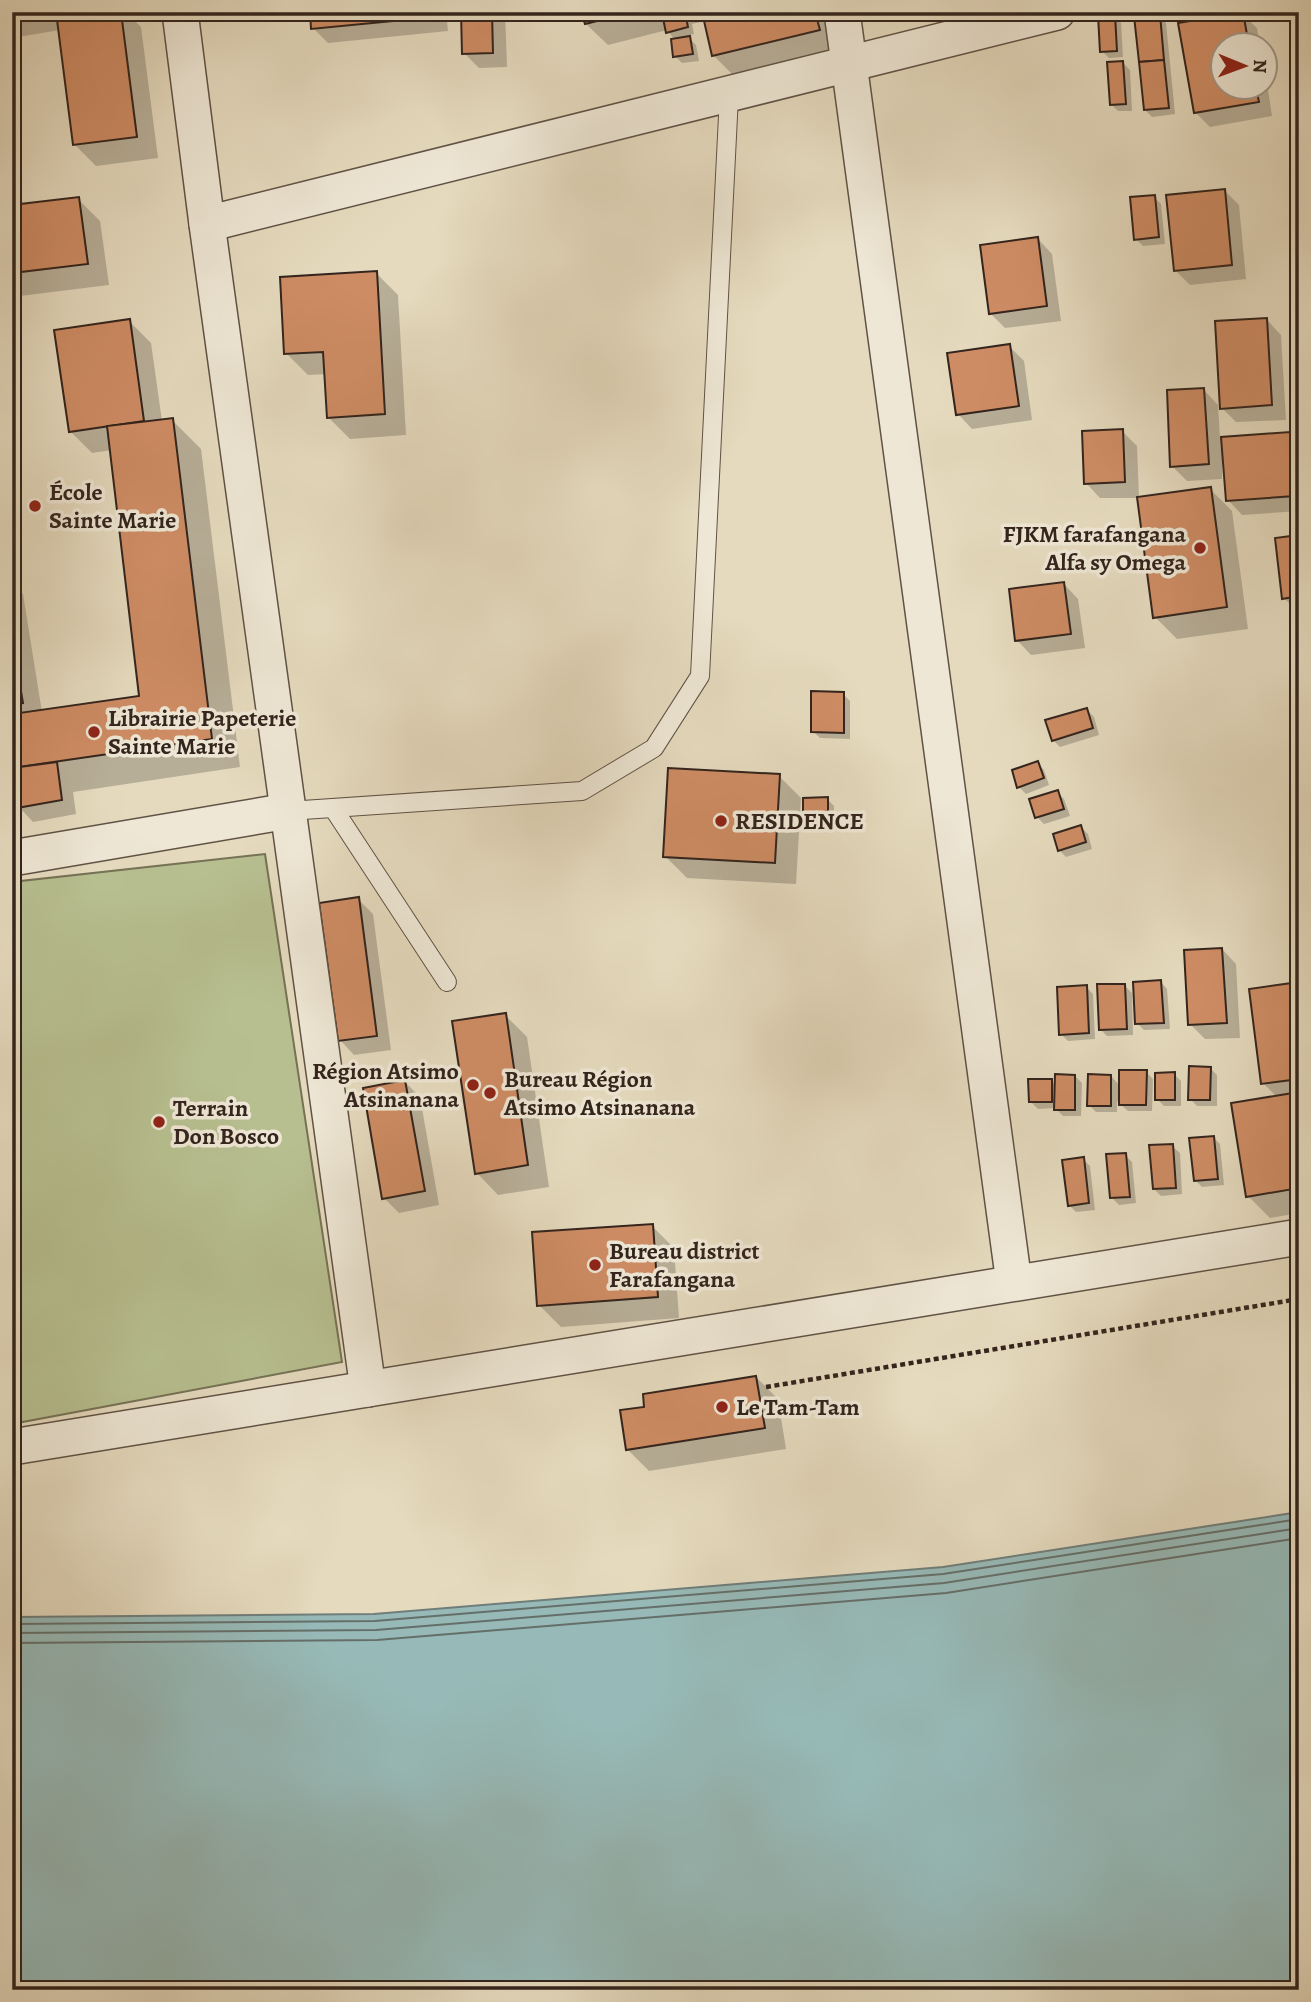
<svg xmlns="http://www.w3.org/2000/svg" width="1311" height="2002" font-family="Alegreya,serif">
	<rect width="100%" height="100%" fill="#e5dabe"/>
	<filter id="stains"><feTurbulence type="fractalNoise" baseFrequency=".00286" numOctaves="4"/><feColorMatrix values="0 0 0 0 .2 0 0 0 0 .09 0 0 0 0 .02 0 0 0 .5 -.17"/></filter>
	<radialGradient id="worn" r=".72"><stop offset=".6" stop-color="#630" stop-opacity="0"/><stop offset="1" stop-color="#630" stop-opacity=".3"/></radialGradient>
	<path fill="#b7bf90" stroke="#757256" stroke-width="2" d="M265,854L342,1362L12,1424V882Z"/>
	<path fill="#97bab8" stroke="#6f7e7a" stroke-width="2" d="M1299,1512V1990H12V1617L374,1614L943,1567Z"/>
	<g fill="#0003">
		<path d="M12,12H126L141,27L158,158L96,166L74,144L60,30L12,38Z"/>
		<path d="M311,12H446L448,31L328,43L313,28Z"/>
		<path d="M463,12H505L507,67L479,68L464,53Z"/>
		<path d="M583,12H831L841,52L735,77L714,56L705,21L692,24L694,34L687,36L696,45L699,61L682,63L675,56V40L667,30L608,45L586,24Z"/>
		<path d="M1242,14L1257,28L1260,46H1224V88H1266V76L1272,116L1210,127L1195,112L1180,25Z"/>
		<path d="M1114,16L1121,23L1123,57L1109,58L1102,51Z"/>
		<path d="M1159,16L1166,23L1175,114L1152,117L1145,110Z"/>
		<path d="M1123,63L1130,70L1132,111H1118L1111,104Z"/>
		<path d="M1224,190L1239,205L1246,279L1190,285L1175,270Z"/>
		<path d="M1154,197L1161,204L1165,244L1143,246L1136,239Z"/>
		<path d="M78,199L100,221L109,285L12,297V208Z"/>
		<path d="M1038,239L1052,254L1061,321L1005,328L990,313Z"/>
		<path d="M376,273L398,295L406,435L350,439L328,417L326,374L308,375L286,353Z"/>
		<path d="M1267,320L1281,335L1286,420L1236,422L1222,408Z"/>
		<path d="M129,321L151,343L162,421L172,420L201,449L240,767L73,792L76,814L33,822L19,807L16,793L12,788V583L23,594L42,712L141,698L112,450L92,453L70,431Z"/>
		<path d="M1009,346L1024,361L1032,420L972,429L958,414Z"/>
		<path d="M1204,390L1218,405L1220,438L1289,434L1299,443V511L1242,515L1228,500L1225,463H1222V479L1187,481L1172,466Z"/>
		<path d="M1122,431L1137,446L1139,498H1100L1086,483Z"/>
		<path d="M1210,489L1232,511L1248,629L1177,639L1155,617Z"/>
		<path d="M1299,536V613L1284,598Z"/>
		<path d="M1064,584L1078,599L1085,648L1031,655L1017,640Z"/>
		<path d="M843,694L850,701V739L820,738L813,731Z"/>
		<path d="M1087,710L1094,717L1099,735L1060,747L1053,740Z"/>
		<path d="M1037,763L1044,770L1049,785L1026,794L1019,787Z"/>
		<path d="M779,776L801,798L796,884L687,878L665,856Z"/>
		<path d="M1057,792L1064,799L1070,816L1044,824L1037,817L1031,800Z"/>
		<path d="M827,799L834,806V824L812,825L805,818Z"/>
		<path d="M1081,827L1088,834L1092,849L1066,857L1059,850Z"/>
		<path d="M358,899L373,914L391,1050L354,1055L340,1040Z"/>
		<path d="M1222,949L1236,964L1240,1038L1205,1039L1190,1024Z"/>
		<path d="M1161,982L1167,989L1170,1029L1144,1030L1137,1023Z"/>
		<path d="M1299,984V1213L1270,1218L1248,1196L1277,1097L1263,1083Z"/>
		<path d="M1125,986L1132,993L1133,1035L1107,1036L1100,1029Z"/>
		<path d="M1086,987L1093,994L1095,1039L1068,1041L1061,1034Z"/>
		<path d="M505,1015L527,1037L549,1187L498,1195L477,1173Z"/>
		<path d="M1210,1068L1217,1075V1106H1197L1190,1099Z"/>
		<path d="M1146,1072L1153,1079L1152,1111H1128L1117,1101V1112H1096L1089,1105L1111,1076L1121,1087Z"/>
		<path d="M1174,1074L1181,1081V1106H1164L1157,1099Z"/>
		<path d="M1075,1076L1082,1083L1081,1116H1063L1055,1108L1038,1109L1031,1102L1051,1081L1057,1086Z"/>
		<path d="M405,1082L420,1097L439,1205L399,1213L384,1198Z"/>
		<path d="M1213,1137L1220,1144L1224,1185L1202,1187L1195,1180Z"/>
		<path d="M1172,1146L1180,1153L1182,1194L1161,1196L1154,1189Z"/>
		<path d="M1125,1155L1132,1162L1136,1203L1119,1205L1112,1198Z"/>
		<path d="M1083,1159L1090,1166L1095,1210L1076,1212L1069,1205Z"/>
		<path d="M652,1226L674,1248L679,1318L561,1327L539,1305Z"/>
		<path d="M756,1377L778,1399L786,1449L649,1471L627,1449L646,1408Z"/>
	</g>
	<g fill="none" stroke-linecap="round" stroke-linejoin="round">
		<g stroke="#656f6a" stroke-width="2">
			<path d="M12,1624L375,1621L943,1574L1299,1519"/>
			<path d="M12,1633L376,1630L944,1583L1299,1528"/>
			<path d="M12,1643L377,1640L946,1593L1299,1538"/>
		</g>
	</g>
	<g fill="#ce8c64" stroke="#33241d" stroke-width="2">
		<path d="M56,12H121L137,137L73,145Z"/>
		<path d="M310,12H433L434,17L311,29Z"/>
		<path d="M461,12H492L493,53L462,54Z"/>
		<path d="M581,12H633L585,24Z"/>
		<path d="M685,12L688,27L666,33L662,13Z"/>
		<path d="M702,12H815L820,30L712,56Z"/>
		<path d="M1243,12L1249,46H1224V88H1256L1259,102L1194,113L1178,23Z"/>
		<path d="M1115,14L1117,51L1100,52L1098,15Z"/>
		<path d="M1160,14L1164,60L1139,62L1134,16Z"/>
		<path d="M690,36L693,54L673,57L671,39Z"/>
		<path d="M1164,60L1169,108L1144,110L1139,62Z"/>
		<path d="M1123,61L1126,104L1110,105L1107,62Z"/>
		<path d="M1225,189L1232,265L1174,271L1166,195Z"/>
		<path d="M1155,195L1159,237L1134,240L1130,197Z"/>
		<path d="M79,197L88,264L12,273V205Z"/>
		<path d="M1038,237L1047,306L989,314L980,245Z"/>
		<path d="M377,271L385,414L327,418L323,352L284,354L280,277Z"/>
		<path d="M1267,318L1272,405L1220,409L1215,321Z"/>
		<path d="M130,319L144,421L69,432L54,330Z"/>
		<path d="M1010,344L1019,406L956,415L947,353Z"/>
		<path d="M1204,388L1209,464L1170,467L1167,390Z"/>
		<path d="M173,418L212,739L12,768V714L139,696L107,426Z"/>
		<path d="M1123,429L1125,482L1084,484L1082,431Z"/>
		<path d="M1290,432L1295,496L1226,501L1221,437Z"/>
		<path d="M1211,487L1227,607L1153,618L1137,497Z"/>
		<path d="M1299,535V596L1282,599L1275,538Z"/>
		<path d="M1064,582L1071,634L1015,641L1009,589Z"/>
		<path d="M12,638L23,703L12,704Z"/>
		<path d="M811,691L844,692V733L811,732Z"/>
		<path d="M1087,708L1093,728L1052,741L1045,720Z"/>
		<path d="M1038,761L1044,778L1017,788L1012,770Z"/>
		<path d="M57,762L62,800L17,808L12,768Z"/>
		<path d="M668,768L780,774L775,863L663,857Z"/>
		<path d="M1058,790L1064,809L1035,818L1029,799Z"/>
		<path d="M828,797V818H803V798Z"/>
		<path d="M1081,825L1086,842L1058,851L1053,834Z"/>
		<path d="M359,897L377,1036L338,1041L319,903Z"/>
		<path d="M1222,948L1227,1023L1188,1025L1184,950Z"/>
		<path d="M1161,980L1164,1023L1135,1024L1133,982Z"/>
		<path d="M1299,982V1079L1261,1084L1249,989Z"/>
		<path d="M1097,984H1125L1127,1029L1099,1030Z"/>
		<path d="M1087,985L1089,1033L1059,1035L1057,987Z"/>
		<path d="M506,1013L528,1165L475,1174L452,1021Z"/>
		<path d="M1189,1066L1211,1067L1210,1100H1188Z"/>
		<path d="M1119,1070H1147L1146,1105H1119Z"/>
		<path d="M1175,1072V1100H1155V1073Z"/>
		<path d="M1055,1074L1075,1075V1110H1054Z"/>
		<path d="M1088,1074L1111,1075V1106H1087Z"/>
		<path d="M1028,1079H1052V1102H1029Z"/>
		<path d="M405,1080L425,1191L382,1199L363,1088Z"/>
		<path d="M1299,1092V1188L1246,1197L1231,1103Z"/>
		<path d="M1214,1136L1218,1179L1194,1181L1189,1138Z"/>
		<path d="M1173,1144L1176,1188L1153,1189L1149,1145Z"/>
		<path d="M1126,1153L1130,1197L1110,1198L1106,1154Z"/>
		<path d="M1084,1157L1089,1203L1068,1206L1062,1160Z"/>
		<path d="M653,1224L658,1297L537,1306L532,1232Z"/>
		<path d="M756,1376L765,1428L626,1450L620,1410L644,1407L643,1394Z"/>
	</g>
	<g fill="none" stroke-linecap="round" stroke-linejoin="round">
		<g stroke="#605245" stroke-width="20">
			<g id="lane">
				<path d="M333,808L447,982"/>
				<path d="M288,811L582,791L654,748L700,676L729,96"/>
			</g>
		</g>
		<g stroke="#605245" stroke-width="38">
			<g id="street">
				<path d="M180,12L207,224L368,1389"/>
				<path d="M842,12L1014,1283"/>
				<path d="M207,224L1057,12"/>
				<path d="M12,858L288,811"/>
				<path d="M12,1447L1299,1237"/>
			</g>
		</g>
		<path stroke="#33241d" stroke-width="4.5" stroke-dasharray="5 3.5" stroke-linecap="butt" d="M766,1387L1299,1299"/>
		<use href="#lane" stroke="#eee7d5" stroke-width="18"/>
		<use href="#street" stroke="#eee7d5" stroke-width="35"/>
	</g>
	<g fill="#8f2418" stroke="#eee7d5" stroke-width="2.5">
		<circle cx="35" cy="506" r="7"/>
		<circle cx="1200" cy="548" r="7"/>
		<circle cx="94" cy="732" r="7"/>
		<circle cx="721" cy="821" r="7"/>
		<circle cx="473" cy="1085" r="7"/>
		<circle cx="490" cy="1093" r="7"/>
		<circle cx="159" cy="1122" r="7"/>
		<circle cx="595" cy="1265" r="7"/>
		<circle cx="722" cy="1407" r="7"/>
	</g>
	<g text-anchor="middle" stroke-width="7" stroke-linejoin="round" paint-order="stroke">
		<g font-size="24" font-weight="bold" fill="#33241d" stroke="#eee7d5" text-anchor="start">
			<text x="49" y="500">École<tspan x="49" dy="28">Sainte Marie</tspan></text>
			<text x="1186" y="542" text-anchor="end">FJKM farafangana<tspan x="1186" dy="28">Alfa sy Omega</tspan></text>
			<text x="108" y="726">Librairie Papeterie<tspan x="108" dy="28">Sainte Marie</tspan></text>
			<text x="735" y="829">RESIDENCE</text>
			<text x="459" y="1079" text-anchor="end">Région Atsimo<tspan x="459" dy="28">Atsinanana</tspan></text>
			<text x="504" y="1087">Bureau Région<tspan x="504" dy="28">Atsimo Atsinanana</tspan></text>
			<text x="173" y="1116">Terrain<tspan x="173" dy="28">Don Bosco</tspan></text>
			<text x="609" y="1259">Bureau district<tspan x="609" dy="28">Farafangana</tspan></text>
			<text x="736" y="1415">Le Tam-Tam</text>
		</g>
	</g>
	<rect width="1311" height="2002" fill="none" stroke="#e5dabe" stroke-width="42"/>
	<rect x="14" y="14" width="1283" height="1974" fill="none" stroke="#33241d" stroke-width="3.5"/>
	<rect x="21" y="21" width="1269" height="1960" fill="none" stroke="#33241d" stroke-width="2"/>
	<g transform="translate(1244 66) rotate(91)"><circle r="33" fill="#eee7d5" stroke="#a3998b" stroke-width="2"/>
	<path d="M0-5L12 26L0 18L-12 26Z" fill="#8f2418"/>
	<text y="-10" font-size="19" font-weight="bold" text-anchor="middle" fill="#33241d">N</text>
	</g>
	<rect width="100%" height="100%" filter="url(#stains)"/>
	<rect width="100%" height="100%" fill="url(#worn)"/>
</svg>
